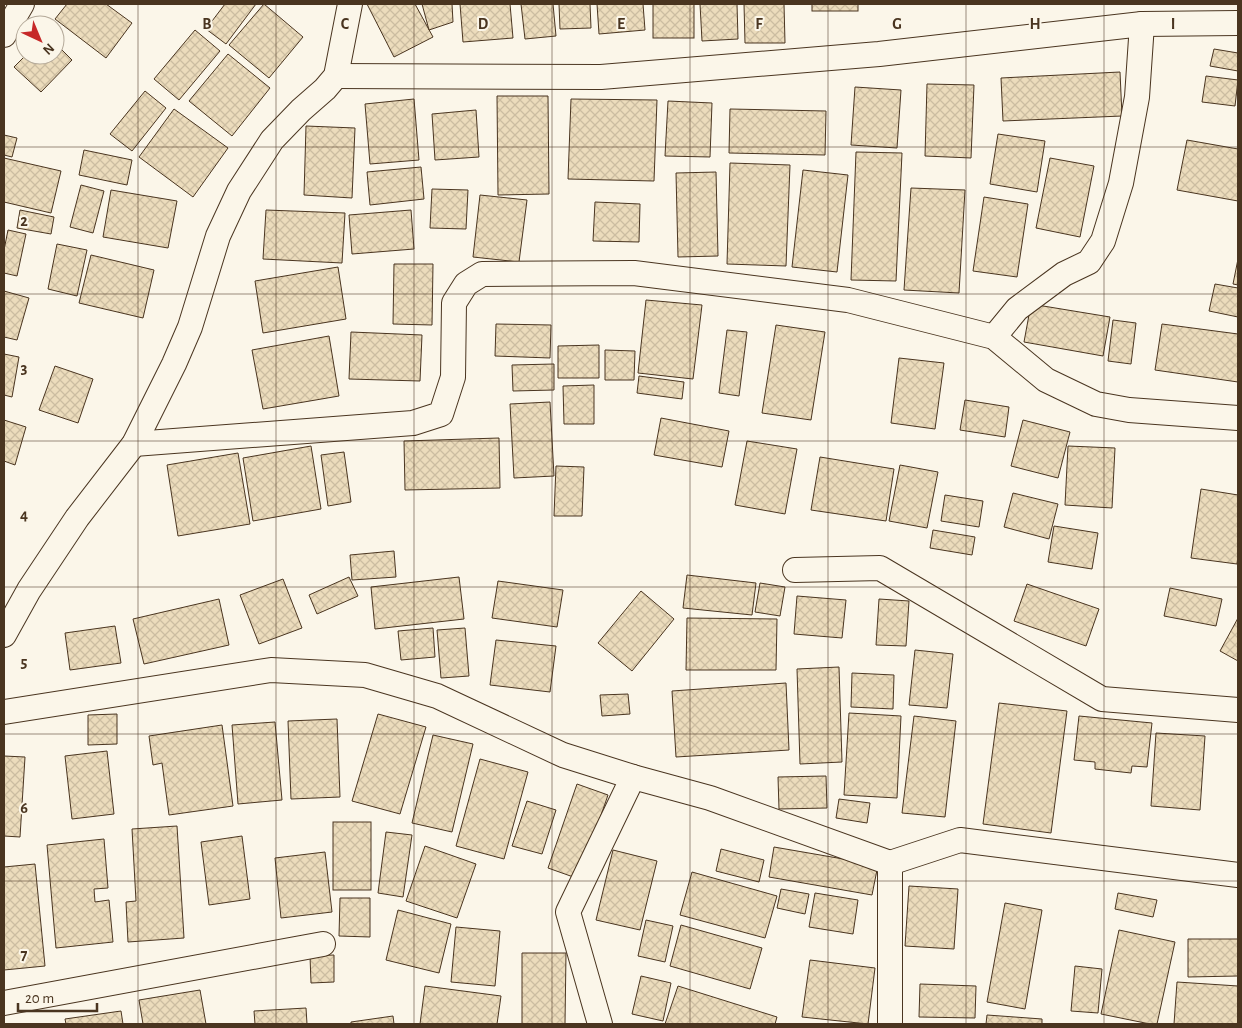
<svg xmlns="http://www.w3.org/2000/svg" width="1242" height="1028" font-family="'Alegreya Sans',sans-serif">
	<defs>
		<pattern id="building-cross-hatch" width="8" height="8" patternUnits="userSpaceOnUse" patternTransform="scale(1.25)"><rect width="8" height="8" fill="#ecdcbc"/><path d="M0 0l8 8M0 8l8-8" fill="none" stroke="#ccbda1"/></pattern>
	</defs>
	<rect width="100%" height="100%" fill="#fbf6e9"/>
	<g fill="url(#building-cross-hatch)" stroke="#4a3520">
		<path d="M67,4H106L132,23L106,58L55,19Z"/>
		<path d="M225,4H256L226,44L206,29Z"/>
		<path d="M264,4L303,37L269,78L229,45Z"/>
		<path d="M367,4H415L433,37L394,57Z"/>
		<path d="M422,4H452L453,22L429,30Z"/>
		<path d="M460,4H510L513,38L463,42Z"/>
		<path d="M521,4H553L556,36L525,39Z"/>
		<path d="M559,4H590L591,28L560,29Z"/>
		<path d="M597,4H643L645,30L599,34Z"/>
		<rect x="653" y="4" width="41" height="34"/>
		<path d="M700,4H737L738,39L702,41Z"/>
		<path d="M744,4H784L785,43H745Z"/>
		<rect x="812" y="4" width="46" height="7"/>
		<path d="M195,30L220,51L179,100L154,79Z"/>
		<path d="M55,43L72,60L41,92L14,67L26,55H55Z"/>
		<path d="M1214,49L1238,53V71L1210,66Z"/>
		<path d="M228,54L270,88L232,136L189,101Z"/>
		<path d="M1120,72L1122,116L1003,121L1001,78Z"/>
		<path d="M1206,76L1238,80L1235,106L1202,102Z"/>
		<path d="M927,84L974,85L971,158L925,156Z"/>
		<path d="M855,87L901,90L897,148L851,145Z"/>
		<path d="M145,91L166,108L132,151L110,134Z"/>
		<path d="M497,96H548L549,194L498,195Z"/>
		<path d="M414,99L419,160L370,164L365,104Z"/>
		<path d="M571,99L657,100L654,181L568,179Z"/>
		<path d="M668,101L712,103L710,157L665,156Z"/>
		<path d="M174,109L228,148L193,197L139,157Z"/>
		<path d="M730,109L826,111L825,155L729,153Z"/>
		<path d="M476,110L479,157L435,160L432,114Z"/>
		<path d="M306,126L355,128L352,198L304,195Z"/>
		<path d="M998,134L1045,141L1037,192L990,184Z"/>
		<path d="M4,135L17,138L12,157L4,155Z"/>
		<path d="M1187,140L1238,149V201L1177,190Z"/>
		<path d="M84,150L132,160L127,185L79,175Z"/>
		<path d="M856,152L902,153L896,281L851,280Z"/>
		<path d="M4,158L61,171L51,213L4,202Z"/>
		<path d="M1050,158L1094,166L1080,237L1036,228Z"/>
		<path d="M730,163L790,165L786,266L727,264Z"/>
		<path d="M421,167L424,199L370,205L367,172Z"/>
		<path d="M803,170L848,175L837,272L792,267Z"/>
		<path d="M716,172L718,256L678,257L676,173Z"/>
		<path d="M81,185L104,191L93,233L70,227Z"/>
		<path d="M911,188L965,190L959,293L904,290Z"/>
		<path d="M432,189L468,190L466,229L430,228Z"/>
		<path d="M111,190L177,201L168,248L103,237Z"/>
		<path d="M480,195L527,200L519,262L473,257Z"/>
		<path d="M984,197L1028,204L1017,277L973,271Z"/>
		<path d="M595,202L640,204L639,242L593,241Z"/>
		<path d="M20,210L54,217L51,234L17,228Z"/>
		<path d="M266,210L345,213L342,263L263,259Z"/>
		<path d="M411,210L414,249L352,254L349,215Z"/>
		<path d="M8,230L26,234L17,276L4,273V250Z"/>
		<path d="M57,244L87,250L77,296L48,289Z"/>
		<path d="M91,255L154,270L143,318L79,303Z"/>
		<path d="M1238,259V285L1233,284Z"/>
		<path d="M394,264H433L432,325L393,324Z"/>
		<path d="M338,267L346,319L263,333L255,281Z"/>
		<path d="M1215,284L1238,288V317L1209,311Z"/>
		<path d="M4,291L29,298L17,340L4,337Z"/>
		<path d="M646,300L702,305L693,379L638,373Z"/>
		<path d="M1031,304L1110,317L1103,356L1024,342Z"/>
		<path d="M1113,320L1136,323L1131,364L1108,361Z"/>
		<path d="M496,324L551,325L550,358L495,356Z"/>
		<path d="M1162,324L1238,334V382L1155,370Z"/>
		<path d="M776,325L825,332L811,420L762,413Z"/>
		<path d="M727,330L747,332L739,396L719,393Z"/>
		<path d="M351,332L422,335L420,381L349,379Z"/>
		<path d="M329,336L339,396L263,409L252,350Z"/>
		<path d="M599,345V378H558V346Z"/>
		<path d="M605,350L635,351L634,380H605Z"/>
		<path d="M4,354L19,357L12,397L4,395Z"/>
		<path d="M899,358L944,363L935,429L891,423Z"/>
		<path d="M554,364V390L513,391L512,365Z"/>
		<path d="M55,366L93,379L78,423L39,410Z"/>
		<path d="M639,376L684,382L682,399L637,393Z"/>
		<path d="M594,385V424H564L563,386Z"/>
		<path d="M965,400L1009,407L1005,437L960,430Z"/>
		<path d="M550,402L554,476L514,478L510,404Z"/>
		<path d="M661,418L729,431L722,467L654,455Z"/>
		<path d="M4,420L26,427L15,465L4,461Z"/>
		<path d="M1023,420L1070,432L1058,478L1011,466Z"/>
		<path d="M499,438L500,488L405,490L404,441Z"/>
		<path d="M747,441L797,449L785,514L735,505Z"/>
		<path d="M311,446L321,509L253,521L243,458Z"/>
		<path d="M1068,446L1115,448L1112,508L1065,505Z"/>
		<path d="M344,452L351,502L328,506L321,455Z"/>
		<path d="M238,453L250,524L178,536L167,465Z"/>
		<path d="M820,457L894,469L886,521L811,510Z"/>
		<path d="M900,465L938,472L927,528L889,521Z"/>
		<path d="M556,466L584,467L582,516H554Z"/>
		<path d="M1201,489L1238,495V555L1237,564L1191,558Z"/>
		<path d="M1013,493L1058,504L1049,539L1004,527Z"/>
		<path d="M945,495L983,501L979,527L941,521Z"/>
		<path d="M1054,526L1098,533L1092,569L1048,562Z"/>
		<path d="M933,530L975,537L972,555L930,548Z"/>
		<path d="M394,551L396,577L352,580L350,555Z"/>
		<path d="M687,575L756,583L752,615L683,608Z"/>
		<path d="M349,577L358,596L317,614L309,595Z"/>
		<path d="M459,577L464,619L375,629L371,587Z"/>
		<path d="M283,579L302,628L259,644L240,595Z"/>
		<path d="M498,581L563,590L557,627L492,618Z"/>
		<path d="M760,583L785,587L780,616L755,612Z"/>
		<path d="M1027,584L1099,609L1086,646L1014,621Z"/>
		<path d="M1170,588L1222,599L1216,626L1164,616Z"/>
		<path d="M641,591L674,619L632,671L598,643Z"/>
		<path d="M797,596L846,600L842,638L794,634Z"/>
		<path d="M219,599L229,645L144,664L133,619Z"/>
		<path d="M879,599L909,601L906,646L876,645Z"/>
		<path d="M687,618L777,619L776,670H686Z"/>
		<path d="M1238,618V661L1220,651Z"/>
		<path d="M115,626L121,663L70,670L65,633Z"/>
		<path d="M433,628L435,657L401,660L398,631Z"/>
		<path d="M465,628L469,676L441,678L437,630Z"/>
		<path d="M496,640L556,646L550,692L490,685Z"/>
		<path d="M915,650L953,654L947,708L909,705Z"/>
		<path d="M839,667L842,762L800,764L797,669Z"/>
		<path d="M852,673L894,675L893,709L851,707Z"/>
		<path d="M786,683L789,750L676,757L672,691Z"/>
		<path d="M628,694L630,714L602,716L600,695Z"/>
		<path d="M999,703L1067,711L1051,833L983,824Z"/>
		<path d="M849,713L901,716L897,798L844,795Z"/>
		<path d="M117,714V744L88,745V715Z"/>
		<path d="M378,714L426,727L400,814L352,801Z"/>
		<path d="M914,716L956,721L945,817L902,813Z"/>
		<path d="M1079,716L1152,723L1147,767L1132,766L1131,773L1095,769V762L1074,760Z"/>
		<path d="M337,719L340,797L291,799L288,721Z"/>
		<path d="M275,722L282,800L238,804L232,725Z"/>
		<path d="M222,725L233,806L169,815L162,763L153,765L149,736Z"/>
		<path d="M1156,733L1205,736L1200,810L1151,806Z"/>
		<path d="M433,735L473,744L452,832L412,823Z"/>
		<path d="M107,751L114,814L72,819L65,756Z"/>
		<path d="M4,756L25,757L20,837L4,836Z"/>
		<path d="M480,759L528,772L504,859L456,846Z"/>
		<path d="M826,776L827,808L779,809L778,777Z"/>
		<path d="M577,784L608,795L579,879L548,868Z"/>
		<path d="M839,799L870,803L867,823L836,818Z"/>
		<path d="M527,801L556,810L542,854L512,846Z"/>
		<rect x="333" y="822" width="38" height="68"/>
		<path d="M177,826L184,938L128,942L126,902L136,901L132,829Z"/>
		<path d="M386,832L412,835L403,897L378,893Z"/>
		<path d="M242,836L250,899L209,905L201,842Z"/>
		<path d="M104,839L108,888L94,889L95,902L109,900L113,942L56,948L47,845Z"/>
		<path d="M425,846L476,864L457,918L406,901Z"/>
		<path d="M774,847L878,865L872,895L769,877Z"/>
		<path d="M721,849L764,860L759,882L716,871Z"/>
		<path d="M613,850L657,861L640,930L596,920Z"/>
		<path d="M325,852L332,912L281,918L275,858Z"/>
		<path d="M35,864L45,966L4,970V867Z"/>
		<path d="M692,872L777,896L765,938L680,915Z"/>
		<path d="M909,886L958,889L954,949L905,946Z"/>
		<path d="M781,889L809,894L805,914L777,908Z"/>
		<path d="M815,893L858,900L853,934L809,927Z"/>
		<path d="M1118,893L1157,900L1153,917L1115,909Z"/>
		<path d="M340,898H370V937L339,936Z"/>
		<path d="M1005,903L1042,910L1025,1009L987,1002Z"/>
		<path d="M398,910L451,924L439,973L386,960Z"/>
		<path d="M646,920L673,926L665,962L638,956Z"/>
		<path d="M681,925L762,948L750,989L670,966Z"/>
		<path d="M456,927L500,931L495,986L451,982Z"/>
		<path d="M1119,930L1175,942L1157,1024H1150L1101,1014Z"/>
		<path d="M1188,939H1238V976L1188,977Z"/>
		<path d="M522,953H566L565,1024H522Z"/>
		<path d="M334,955V982L311,983L310,956Z"/>
		<path d="M810,960L875,968L868,1024L802,1017Z"/>
		<path d="M1075,966L1102,969L1098,1013L1071,1011Z"/>
		<path d="M641,976L671,983L663,1021L632,1014Z"/>
		<path d="M1177,982L1238,986V1024H1174Z"/>
		<path d="M920,984L976,986L975,1018L919,1017Z"/>
		<path d="M425,986L501,996L497,1024H420Z"/>
		<path d="M678,986L777,1017L775,1024H665Z"/>
		<path d="M200,990L206,1024H143L139,1000Z"/>
		<path d="M306,1008L307,1024H255L254,1011Z"/>
		<path d="M121,1011L123,1024H66L65,1019Z"/>
		<path d="M987,1015L1042,1019V1024H986Z"/>
		<path d="M393,1016L394,1024H351V1022Z"/>
	</g>
	<g fill="none" stroke-linecap="round" stroke-linejoin="round">
		<g stroke="#4a3520" stroke-width="26">
			<g id="minor">
				<path d="M4,35L22,4"/>
				<path d="M336,76L601,77L879,54L1142,24L1238,23"/>
				<path d="M994,337L1017,309L1064,274L1089,262L1103,241L1121,183L1137,97L1142,24"/>
				<path d="M134,444L413,423L441,414L453,377L454,303L466,284L482,274L634,273L848,300L994,337L1046,380L1096,404L1129,410L1238,418"/>
				<path d="M795,570L880,568L1102,699L1238,710"/>
				<path d="M4,635L29,590L77,518L134,444L174,364L190,327L218,236L239,191L272,140L301,110L325,89L336,76L350,4"/>
				<path d="M4,712L271,670L365,675L437,696L563,755L633,777L710,798L890,863L960,840L1238,875"/>
				<path d="M4,1003L323,944"/>
				<path d="M600,1024L568,912L633,777"/>
				<path d="M890,1024V863"/>
			</g>
		</g>
		<use href="#minor" stroke="#fbf6e9" stroke-width="24"/>
	</g>
	<path fill="none" stroke="#4a3520" stroke-width="1" stroke-opacity="0.55" d="M138,4V1024M276,4V1024M414,4V1024M552,4V1024M690,4V1024M828,4V1024M966,4V1024M1104,4V1024M4,147H1238M4,294H1238M4,441H1238M4,587H1238M4,734H1238M4,881H1238"/>
	<g font-size="16" text-anchor="middle" font-weight="bold" fill="#4a3520" stroke="#fbf6e9" stroke-width="4" stroke-linejoin="round" paint-order="stroke">
		<text x="207" y="29">B</text>
		<text x="345" y="29">C</text>
		<text x="483" y="29">D</text>
		<text x="621" y="29">E</text>
		<text x="759" y="29">F</text>
		<text x="897" y="29">G</text>
		<text x="1035" y="29">H</text>
		<text x="1173" y="29">I</text>
		<text x="24" y="226">2</text>
		<text x="24" y="373">3</text>
		<text x="24" y="520">4</text>
		<text x="24" y="667">5</text>
		<text x="24" y="813">6</text>
		<text x="24" y="960">7</text>
	</g>
	<rect width="1242" height="1028" fill="none" stroke="#4a3520" stroke-width="10"/>
	<g transform="translate(40 40) rotate(136)"><circle r="24" fill="#fbf6e9" stroke="#b4a999"/>
	<path d="M0-4L9 19L0 12L-9 19Z" fill="#c62828"/>
	<text y="-8" font-size="14" font-weight="bold" text-anchor="middle" fill="#4a3520">N</text>
	</g>
	<path d="M18 1003v8h79v-8" fill="none" stroke="#4a3520" stroke-width="2.5"/>
	<text x="25" y="1003" font-size="15" fill="#4a3520" stroke="#fbf6e9" stroke-width="4" paint-order="stroke">20 m</text>
</svg>
